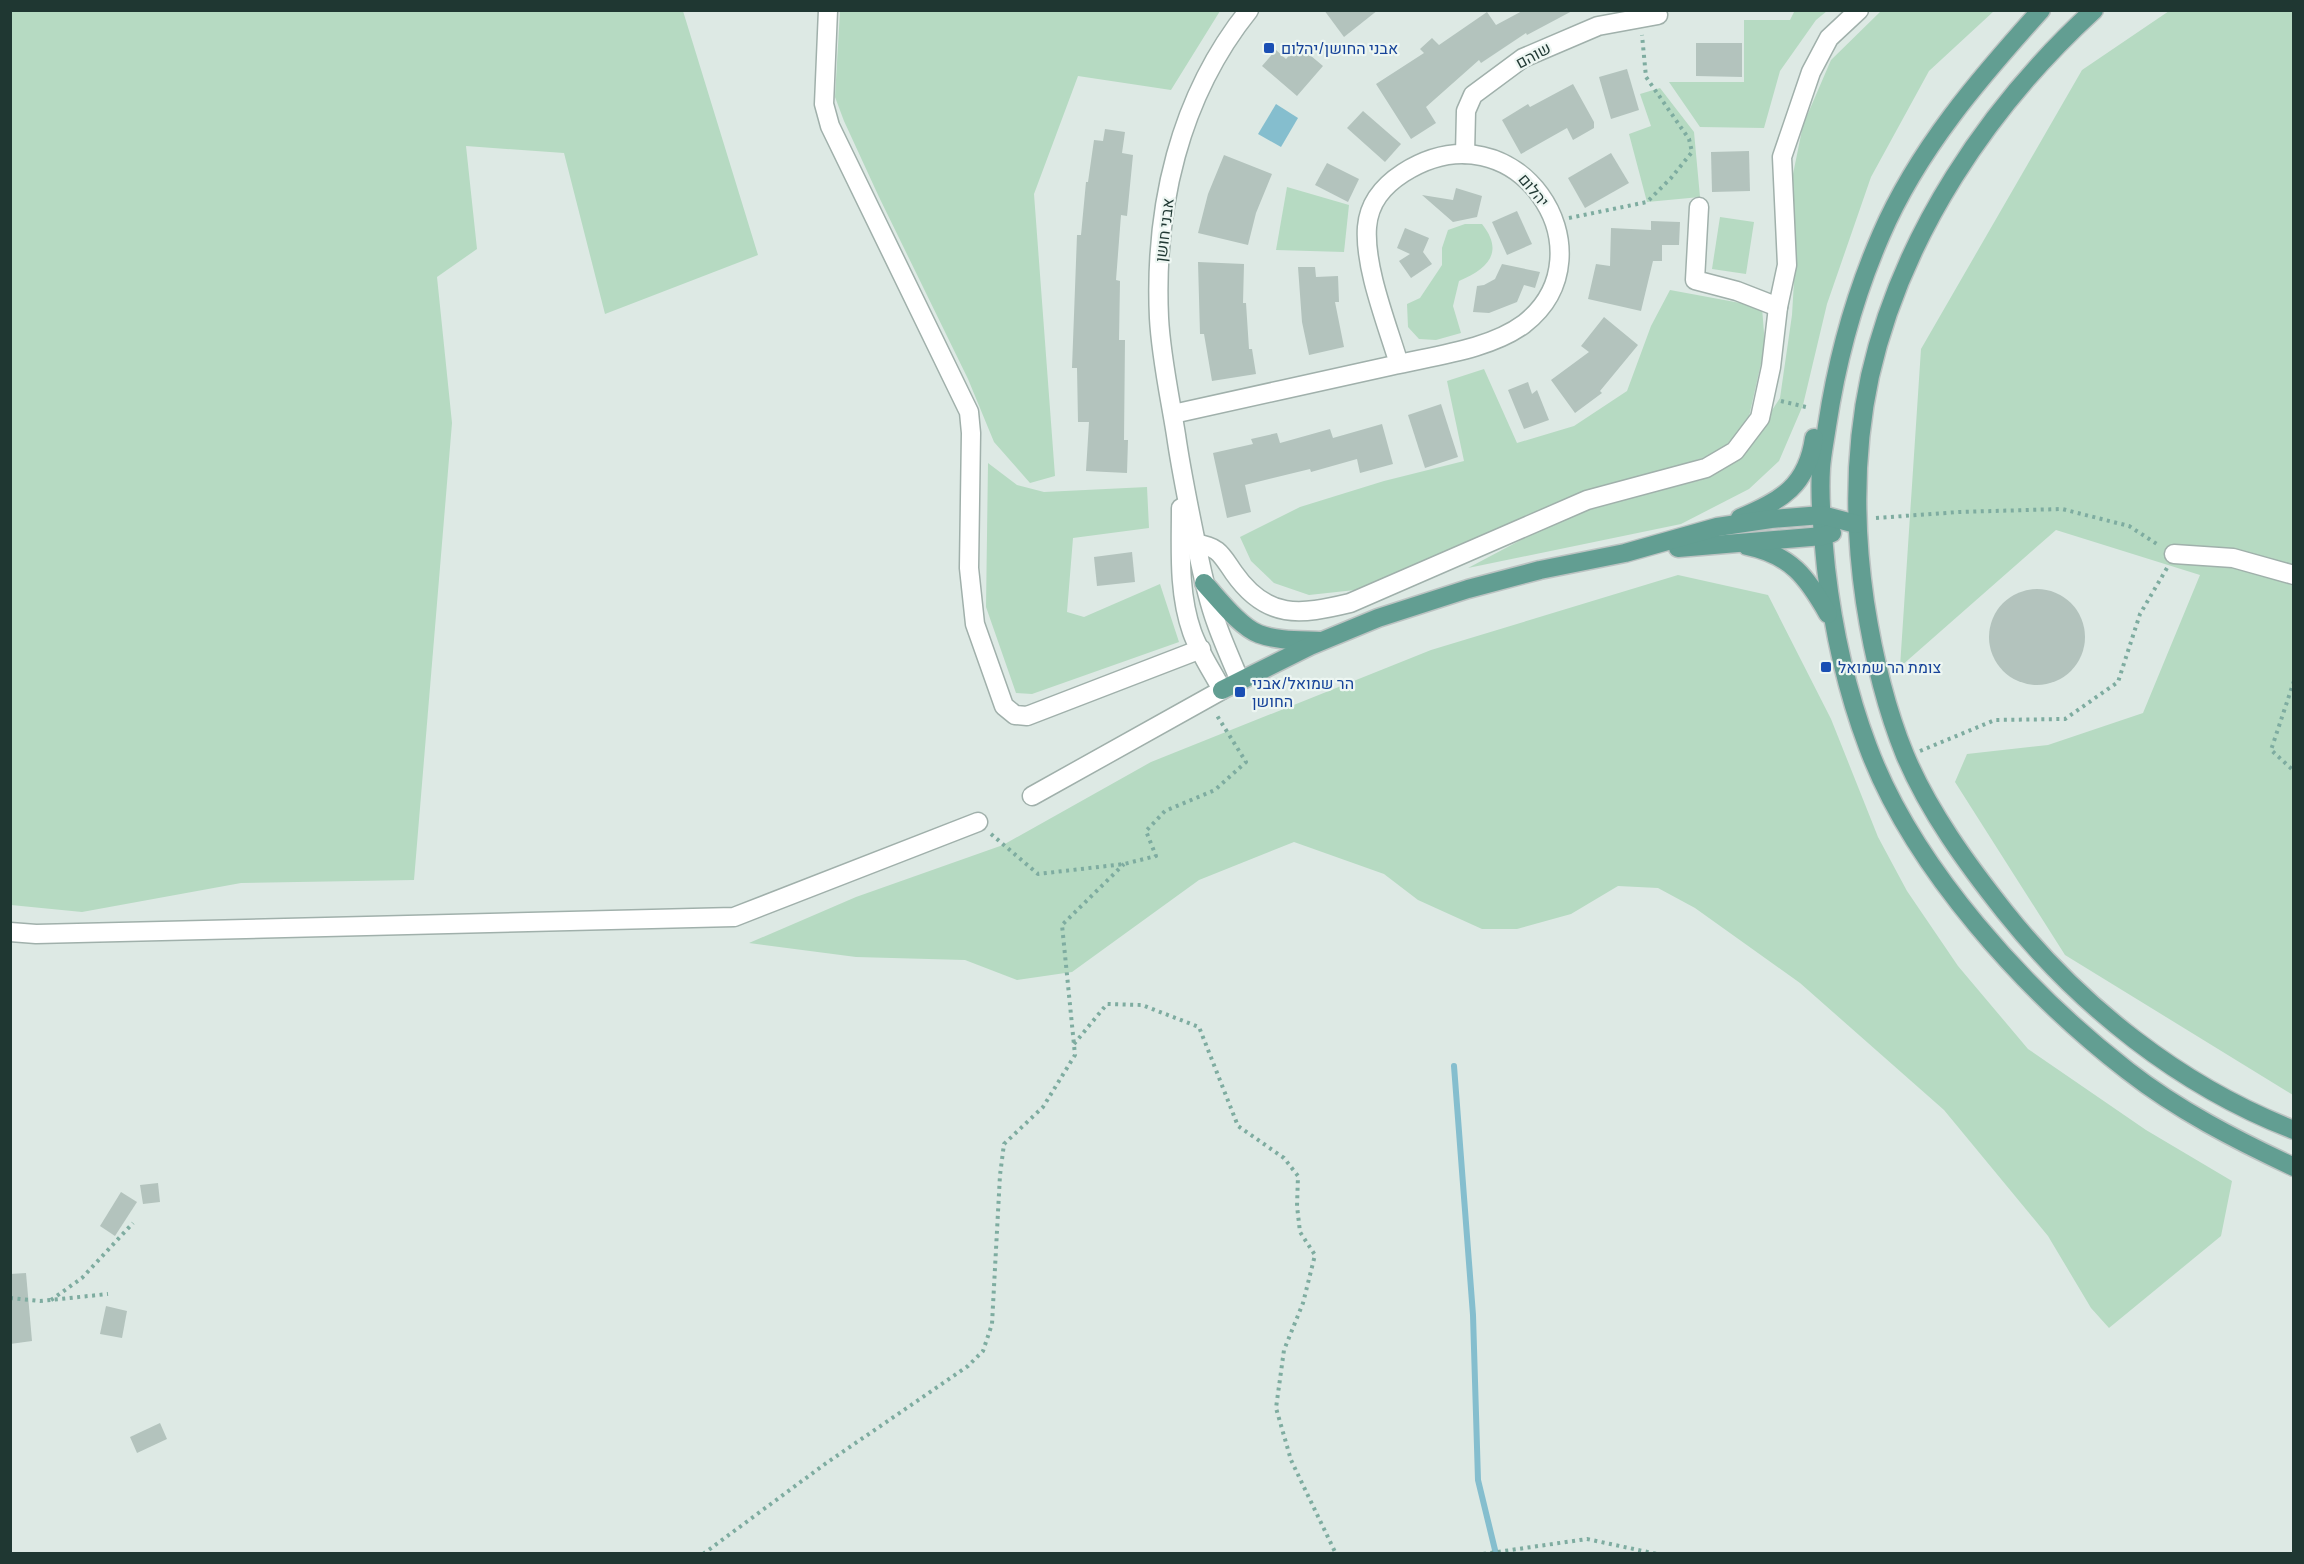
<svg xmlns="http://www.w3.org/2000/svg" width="2304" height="1564" font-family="Manrope,Heebo,sans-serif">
	<rect width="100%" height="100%" fill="#dde9e4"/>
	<g fill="#b6dac2">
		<path d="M11,10L683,11L758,255L605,314L564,153L466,146L477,249L437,277L452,423L414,880L241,883L82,912L11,905Z"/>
		<path d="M1795,10L1827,11L1816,20L1780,71L1764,128L1700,127L1669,82H1744V20H1790Z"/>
		<path d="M840,11H1220L1171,90L1078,76L1034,194L1055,476L1030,483L994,442L968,379L879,197L844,121L835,97Z"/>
		<path d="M1881,11H1994L1929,71L1871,177L1827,304L1803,405L1779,461L1749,489L1681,524L1468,568L1572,513L1701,480L1750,444L1780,398L1792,315L1796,248L1792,179L1803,125L1831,60Z"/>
		<path d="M2169,11H2293V1095L2065,955L1955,782L1967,754L2048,745L2143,713L2200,575L2056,530L1900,667L1921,349L2082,70Z"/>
		<path d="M1660,88L1694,132L1700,197L1647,202L1629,134L1651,126L1640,94Z"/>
		<path d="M1287,187L1349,205L1344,252L1276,250Z"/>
		<path d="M1720,217L1754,222L1746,274L1712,269Z"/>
		<path d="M1465,224H1482C1505,253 1487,269 1459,281L1453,306L1461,333L1436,340L1419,339L1408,327L1407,304L1420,298L1442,265V248L1448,230Z"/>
		<path d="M1670,290L1762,307L1765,346L1748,421L1720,452L1542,512L1355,590L1309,595L1274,583L1251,561L1240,537L1300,507L1384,481L1464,461L1447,381L1484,369L1517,443L1574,426L1627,391L1651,326Z"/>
		<path d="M988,463L1017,485L1044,492L1147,487L1149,528L1073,538L1067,612L1084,617L1160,584L1179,642L1032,694L1016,693L986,607Z"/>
		<path d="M1678,575L1768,595L1831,719L1878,837L1907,891L1958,966L2028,1049L2146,1130L2232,1181L2221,1236L2109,1328L2091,1308L2048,1236L1944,1110L1800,983L1695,908L1658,888L1618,886L1571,914L1517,929H1482L1418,900L1384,874L1294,842L1199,880L1072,972L1017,980L965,960L856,957L749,943L856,897L1003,845L1151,762L1431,650Z"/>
	</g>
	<path fill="#85bece" d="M1276,104L1298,118L1281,147L1258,134Z"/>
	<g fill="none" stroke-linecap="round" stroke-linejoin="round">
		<path stroke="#85bece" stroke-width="6" d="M1454,1066L1473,1315L1478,1480L1496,1554"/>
	</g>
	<g fill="#b3c3bd">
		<path d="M1324,10H1378L1344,37Z"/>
		<path d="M1524,10H1574L1527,35L1526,33L1481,63L1479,60L1426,107L1436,123L1411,139L1376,84L1424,53L1420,49L1432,38L1439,45L1487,12L1496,25Z"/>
		<path d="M1696,43H1742V77L1696,76Z"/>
		<path d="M1298,45L1323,66L1297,96L1262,66L1276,50L1286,59Z"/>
		<path d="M1627,69L1639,110L1611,119L1599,77Z"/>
		<path d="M1573,84L1594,122V128L1573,140L1567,128L1521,154L1502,120L1528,104L1530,107Z"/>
		<path d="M1363,111L1401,144L1385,162L1347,128Z"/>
		<path d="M1105,129L1125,132L1122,153L1133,155L1127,216L1121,215L1116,280L1120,281L1119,340H1125L1124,440H1128L1127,473L1086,471L1089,422H1078L1077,368H1072L1077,235H1081L1086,182H1088L1094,140L1103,141Z"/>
		<path d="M1749,151L1750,191L1712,192L1711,152Z"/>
		<path d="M1611,153L1629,183L1585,208L1568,178Z"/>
		<path d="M1224,155L1272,174L1256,213L1248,245L1198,233L1208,194Z"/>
		<path d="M1327,163L1359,179L1348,202L1315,185Z"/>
		<path d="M1456,188L1482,196L1477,217L1453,222L1422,195L1453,200Z"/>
		<path d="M1517,211L1532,244L1507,255L1492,222Z"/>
		<path d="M1651,221L1680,222L1679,245H1662V261H1653L1641,311L1588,299L1596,264L1610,266L1611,228L1651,230Z"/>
		<path d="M1405,228L1429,238L1423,252L1432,264L1411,278L1399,261L1410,254L1397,248Z"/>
		<path d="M1198,262L1244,264L1243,303H1246L1249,349H1252L1256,374L1212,381L1204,334H1200Z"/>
		<path d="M1502,264L1540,272L1535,288L1524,285L1517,302L1489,313L1473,312L1477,286L1484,285L1495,279Z"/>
		<path d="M1298,267H1315L1316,277L1338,276L1339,302H1335L1344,347L1309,355L1302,322Z"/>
		<path d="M1604,317L1638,345L1600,391L1602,393L1575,413L1551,380L1589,352L1581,346Z"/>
		<path d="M1528,382L1532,394L1537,390L1549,420L1524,429L1508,390Z"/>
		<path d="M1441,404L1458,457L1425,468L1408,415Z"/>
		<path d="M1382,424L1393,464L1360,473L1357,459L1311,472L1310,469L1245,485L1251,512L1227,518L1213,453L1253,444L1251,439L1277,433L1280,443L1330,429L1333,438Z"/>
		<path d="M1132,552L1135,582L1097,586L1094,557Z"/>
		<circle cx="2037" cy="637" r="48"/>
		<path d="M158,1183L160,1202L143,1204L140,1185Z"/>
		<path d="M121,1192L137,1202L115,1236L100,1226Z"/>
		<path d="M26,1273L32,1341L10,1344V1274Z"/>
		<path d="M106,1306L127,1311L122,1338L100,1334Z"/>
		<path d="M160,1423L167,1439L137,1453L130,1437Z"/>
	</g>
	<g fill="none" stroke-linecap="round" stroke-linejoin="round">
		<g stroke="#a0b0ab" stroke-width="21">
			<g id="minor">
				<path d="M828,10L824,104L830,126L969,412L971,433L969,568L975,624L1004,706L1015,715L1027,716L1201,649"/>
				<path d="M1465,154L1466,111L1473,95L1523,58L1598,26L1658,15"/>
				<path d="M1699,207L1695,280L1737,291L1778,307"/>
				<path d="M1173,414C1245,398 1318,382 1390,366C1432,356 1489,350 1524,324C1615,253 1516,101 1403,173C1383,186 1369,202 1367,227C1364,267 1387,324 1399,364"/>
				<path d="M1196,544C1219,546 1222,556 1234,573C1267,620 1300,615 1350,603L1587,500L1706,468L1735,451L1760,418L1771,367L1778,307L1787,265L1782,157L1811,72L1829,38L1859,10"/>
				<path d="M2174,554L2233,558L2294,575"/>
				<path d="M1240,681C1232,662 1223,642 1216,622C1206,595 1201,567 1195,538C1188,504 1181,470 1176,435C1170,397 1161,357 1159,318C1154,208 1179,97 1249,10"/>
				<path d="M1032,796L1222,690C1212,671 1199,652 1192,632C1178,592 1181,549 1181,508"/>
				<path d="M10,932L36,934L734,917L978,822"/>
			</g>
		</g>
		<g stroke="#bcc3c2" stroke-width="21">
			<g id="major">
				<path d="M2041,10C1979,79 1918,149 1881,235C1854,297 1837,359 1827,426C1825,440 1822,454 1821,468C1819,501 1823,535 1826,568C1833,629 1846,689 1868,747C1913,868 2026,992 2128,1071C2178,1110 2236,1140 2294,1167"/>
				<path d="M2094,10C1988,107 1902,235 1870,376C1854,450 1854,527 1865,602C1873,654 1885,706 1905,755C1929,812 1967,864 2005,912C2080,1006 2180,1086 2294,1130"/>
				<path d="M1740,518C1782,500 1807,486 1814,438"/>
				<path d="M1747,546C1791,555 1807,577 1828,614"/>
				<path d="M1678,548L1823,536L1832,533"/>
				<path d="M1204,583C1218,598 1240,627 1259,634C1278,641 1300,640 1320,641"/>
				<path d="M1222,690L1310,646L1378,618L1468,589L1540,570L1625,553L1717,527L1771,519L1822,515L1856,524"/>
			</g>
		</g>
		<g stroke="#7eaca0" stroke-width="4" stroke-dasharray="3 4.5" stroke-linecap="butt">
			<path d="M1569,218L1647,202L1671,178L1692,152L1689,139L1646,77L1642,35"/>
			<path d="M1781,401L1806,407"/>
			<path d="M1876,518L1959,512L2062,509L2129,526L2160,546"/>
			<path d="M2294,681L2271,750L2294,771"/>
			<path d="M1920,751L1995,720L2065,719L2118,682L2140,614L2167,568"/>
			<path d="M991,834L1038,874L1124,864L1156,856L1146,831L1165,811L1215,790L1246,762L1216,714"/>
			<path d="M1074,1044L1107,1004L1142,1005L1199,1027L1238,1126L1284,1158L1298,1176L1297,1206L1300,1232L1315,1255L1303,1303L1284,1350L1276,1408L1291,1460L1336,1554"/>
			<path d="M10,1298L40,1301L108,1294"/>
			<path d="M51,1300L82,1278L133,1223"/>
			<path d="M703,1554L825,1464L968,1366L983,1351L992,1324L1000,1175L1004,1144L1043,1107L1075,1055L1062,925L1124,864"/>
			<path d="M1483,1554L1587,1539L1657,1554"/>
		</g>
		<use href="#minor" stroke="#fff" stroke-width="18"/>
		<use href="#major" stroke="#629e92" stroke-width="18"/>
	</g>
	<g fill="#1a4fb4" stroke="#edf6f2" stroke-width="2">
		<rect x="1263" y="42" width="12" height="12" rx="3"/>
		<rect x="1820" y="661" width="12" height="12" rx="3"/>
		<rect x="1234" y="686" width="12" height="12" rx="3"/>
	</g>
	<g text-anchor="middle" stroke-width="4.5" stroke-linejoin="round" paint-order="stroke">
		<g font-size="16" fill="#164399" stroke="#edf6f2" text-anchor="start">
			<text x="1281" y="54">אבני החושן/יהלום</text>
			<text x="1838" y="673">צומת הר שמואל</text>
			<text x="1252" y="689">הר שמואל/אבני<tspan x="1252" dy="18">החושן</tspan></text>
		</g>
		<g font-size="16" fill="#1f3732" stroke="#edf6f2">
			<text transform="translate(1533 55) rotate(-28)" y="6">שוהם</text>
			<text transform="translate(1534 190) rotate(50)" y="6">יהלום</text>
			<text transform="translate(1164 230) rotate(-83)" y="6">אבני חושן</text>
		</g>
	</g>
	<rect width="2304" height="1564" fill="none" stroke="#1f3732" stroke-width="24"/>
</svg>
